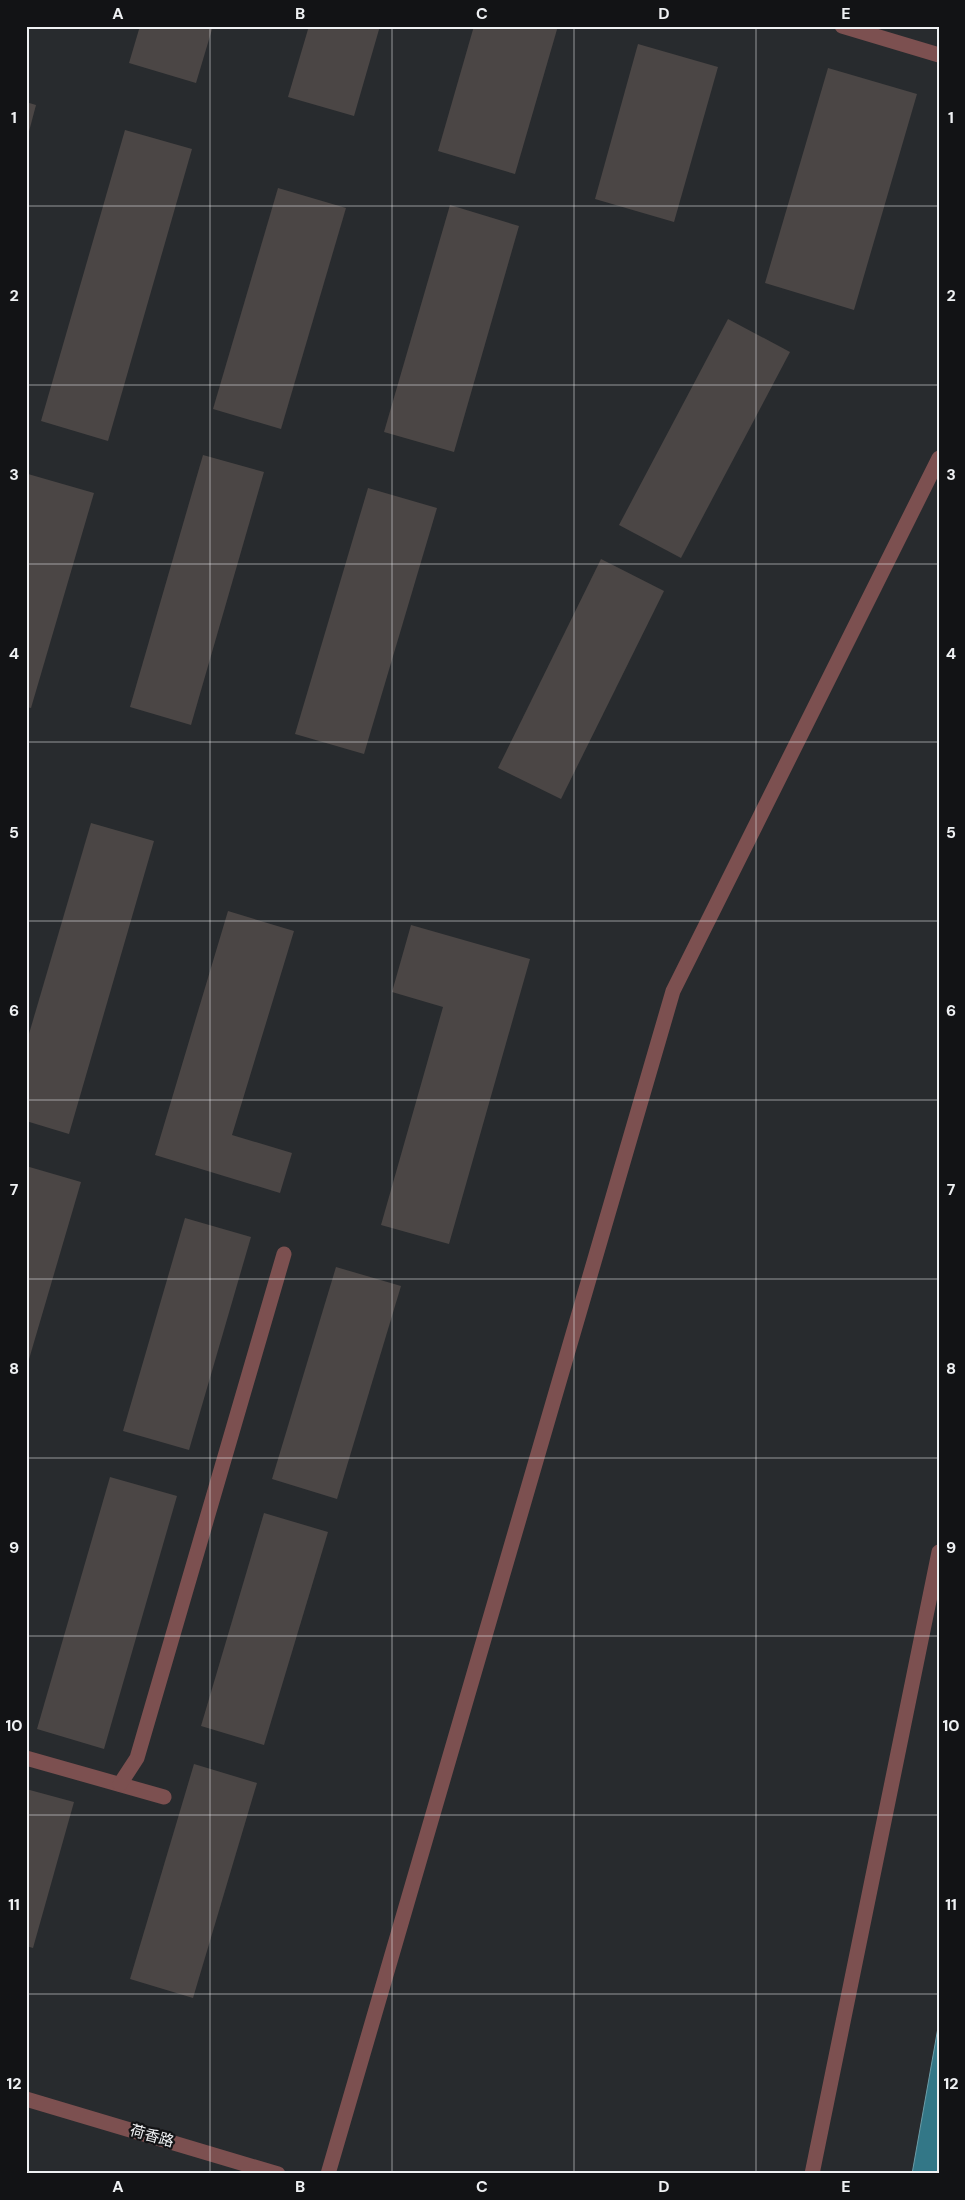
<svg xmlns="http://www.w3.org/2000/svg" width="965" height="2200" font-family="'DM Sans','Noto Sans SC',sans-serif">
	<rect width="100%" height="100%" fill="#282b2e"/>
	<path fill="#337787" stroke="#6b9ca7" d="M939,2022V2174H912Z"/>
	<g fill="#4b4645">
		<path d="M140,26H213L196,83L129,63Z"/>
		<path d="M309,26H380L354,116L288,97Z"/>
		<path d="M474,26H558L515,174L438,151Z"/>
		<path d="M638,44L718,67L674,222L595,199Z"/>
		<path d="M828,68L917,94L854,310L765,283Z"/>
		<path d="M26,102L36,105L27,139H26Z"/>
		<path d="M125,130L192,149L108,441L41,421Z"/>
		<path d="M278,188L346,208L281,429L213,409Z"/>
		<path d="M450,205L519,226L454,452L384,432Z"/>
		<path d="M728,319L790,352L681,558L619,525Z"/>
		<path d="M203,455L264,472L191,725L130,707Z"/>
		<path d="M28,474L94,493L31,708L26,707V481Z"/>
		<path d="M368,488L437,508L364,754L295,734Z"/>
		<path d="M601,559L664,591L561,799L498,768Z"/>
		<path d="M91,823L154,841L69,1134L26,1121V1044Z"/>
		<path d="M228,911L294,931L232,1135L292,1153L280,1193L155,1155Z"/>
		<path d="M411,925L530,959L449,1244L381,1225L443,1007L392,992Z"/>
		<path d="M26,1166L81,1182L27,1366H26Z"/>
		<path d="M185,1218L251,1237L189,1450L123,1431Z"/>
		<path d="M336,1267L401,1286L337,1499L272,1479Z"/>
		<path d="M110,1477L177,1496L104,1749L37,1729Z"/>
		<path d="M264,1513L328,1532L264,1745L201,1726Z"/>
		<path d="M194,1764L257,1783L193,1998L130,1979Z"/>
		<path d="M26,1789L74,1802L33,1948L26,1946Z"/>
	</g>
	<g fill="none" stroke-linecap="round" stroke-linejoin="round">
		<g stroke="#7c5050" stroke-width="15">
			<path d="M26,1758L164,1797"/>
			<path d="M120,1784L137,1758L284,1254"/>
		</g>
		<path stroke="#7c5050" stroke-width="15" d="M842,26L939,55"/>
		<g stroke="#7c5050" stroke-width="15">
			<path d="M26,2099L278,2174"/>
			<path d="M328,2174L673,991L939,458"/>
			<path d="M812,2174L939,1552"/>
		</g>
	</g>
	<path fill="none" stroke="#eff1f3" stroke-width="1" stroke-opacity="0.55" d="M210,26V2174M392,26V2174M574,26V2174M756,26V2174M26,206H939M26,385H939M26,564H939M26,742H939M26,921H939M26,1100H939M26,1279H939M26,1458H939M26,1636H939M26,1815H939M26,1994H939"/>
	<g text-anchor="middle" stroke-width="4.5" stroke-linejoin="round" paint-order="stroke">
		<g font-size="15" fill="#eff1f3" stroke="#121315">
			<text transform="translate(152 2136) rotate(16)" y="5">荷香路</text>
		</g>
	</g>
	<rect width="965" height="2200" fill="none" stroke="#121315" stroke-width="55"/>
	<rect x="28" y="28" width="910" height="2144" fill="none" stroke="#eff1f3" stroke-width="2"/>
	<g font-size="16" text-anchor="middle" font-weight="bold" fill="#eff1f3">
		<text x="118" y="19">A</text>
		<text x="300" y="19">B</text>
		<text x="482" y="19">C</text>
		<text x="664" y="19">D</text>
		<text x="846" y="19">E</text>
		<text x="14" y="123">1</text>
		<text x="951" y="123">1</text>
		<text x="14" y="301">2</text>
		<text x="951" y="301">2</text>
		<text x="14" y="480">3</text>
		<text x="951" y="480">3</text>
		<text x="14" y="659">4</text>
		<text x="951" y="659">4</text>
		<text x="14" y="838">5</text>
		<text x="951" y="838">5</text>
		<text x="14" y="1016">6</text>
		<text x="951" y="1016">6</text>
		<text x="14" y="1195">7</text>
		<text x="951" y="1195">7</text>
		<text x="14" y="1374">8</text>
		<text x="951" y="1374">8</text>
		<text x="14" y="1553">9</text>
		<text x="951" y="1553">9</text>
		<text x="14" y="1731">10</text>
		<text x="951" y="1731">10</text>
		<text x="14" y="1910">11</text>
		<text x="951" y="1910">11</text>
		<text x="14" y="2089">12</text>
		<text x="951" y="2089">12</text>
		<text x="118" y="2192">A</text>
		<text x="300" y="2192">B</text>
		<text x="482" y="2192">C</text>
		<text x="664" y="2192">D</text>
		<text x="846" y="2192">E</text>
	</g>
</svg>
